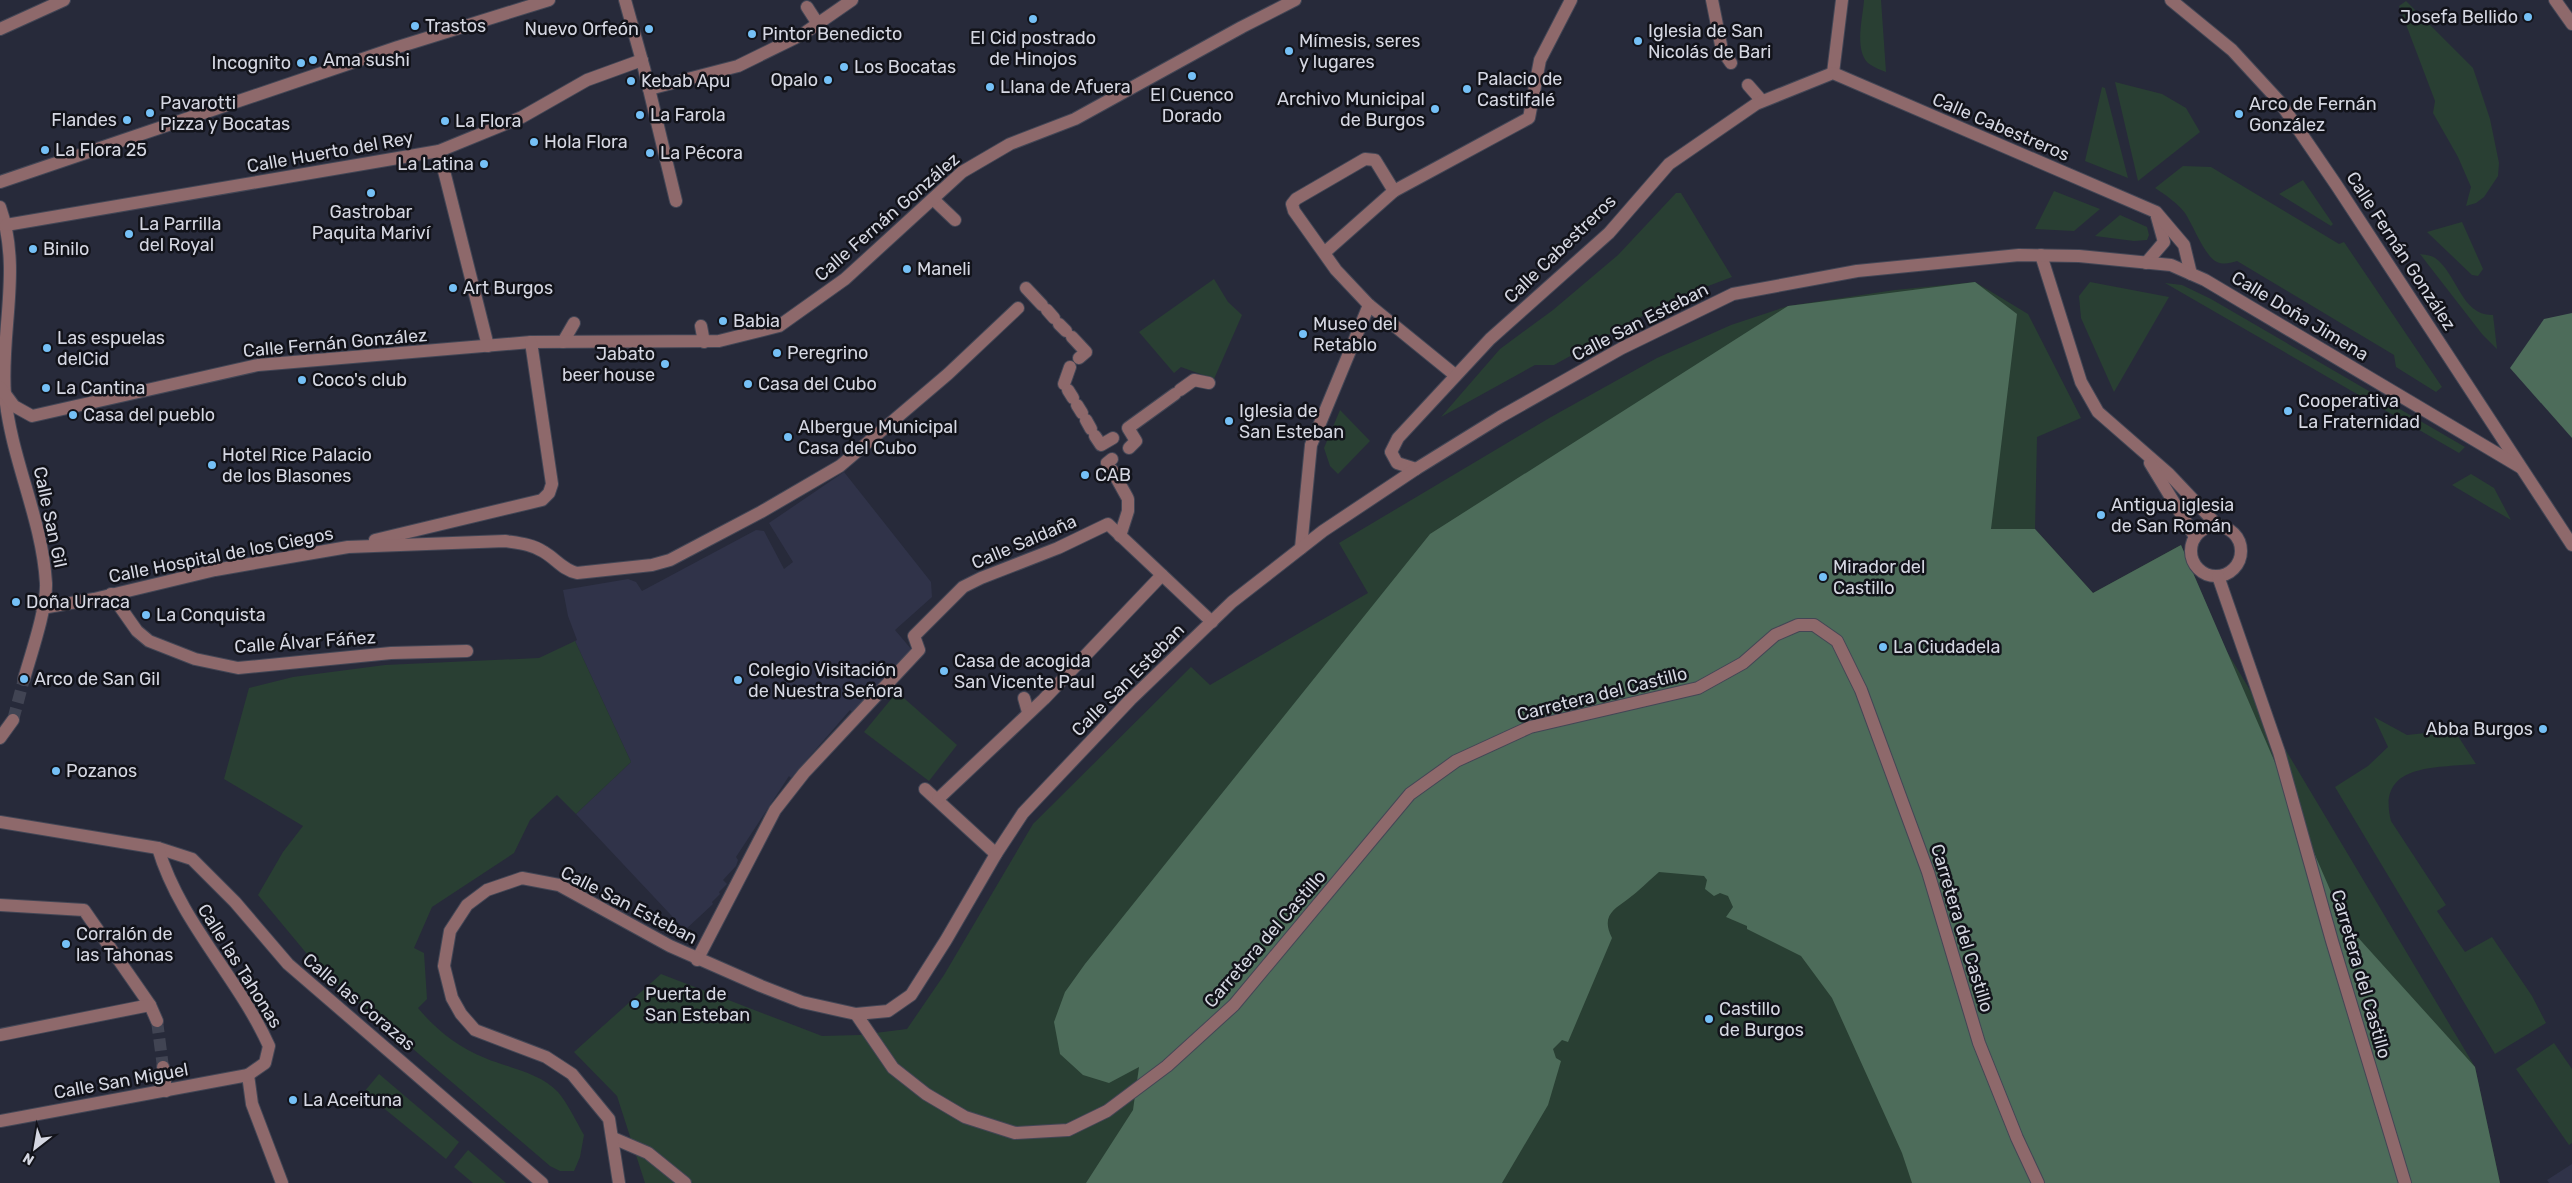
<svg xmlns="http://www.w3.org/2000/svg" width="2572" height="1183" font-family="Rubik,sans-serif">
	<rect width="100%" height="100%" fill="#272a3a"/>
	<g fill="#303349">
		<path d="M844,472L931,582L932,597L895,630L912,650L853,713L850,710L791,778L789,776L736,857L738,860L736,866L723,880L727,884L719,892L720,894L712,902L713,904L685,930L576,814L631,762L575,641L577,640L568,616L563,590L628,579L636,582L642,591L756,530L764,531L784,569L793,562L769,523Z"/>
		<path d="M2572,1164V1183H2549L2547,1180Z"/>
	</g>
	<g fill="#293f33">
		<path d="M1864,0H1881L1886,72C1880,70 1873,67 1868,63C1854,49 1863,17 1864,0Z"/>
		<path d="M2406,1L2473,68L2490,119L2499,163L2498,176L2484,197L2476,203L2466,206L2471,187L2458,157L2433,113L2435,101L2399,6Z"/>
		<path d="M2115,82L2162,94L2186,108L2200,132L2138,181Z"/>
		<path d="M2102,87L2105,88L2128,178L2085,161Z"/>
		<path d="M2183,166L2211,167L2339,244L2344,242L2442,387L2436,392L2396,367L2394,355L2237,261C2230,263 2224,265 2217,262C2205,257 2193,225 2185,213C2177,203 2166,195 2155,188Z"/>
		<path d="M2303,180L2333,224L2331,226L2279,194Z"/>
		<path d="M2054,191L2100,209L2074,231L2035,229Z"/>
		<path d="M1676,193H1681L1732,277L1687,294L1648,313L1554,365H1535L1441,417L1500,349L1553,310L1618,255Z"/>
		<path d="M2120,215L2147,227L2149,235L2147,240L2134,241L2095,236Z"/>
		<path d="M2462,222L2483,269L2478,276L2472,275L2427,232Z"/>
		<path d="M2420,254C2425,255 2431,255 2435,258C2457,273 2461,316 2493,315L2497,349L2482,334Z"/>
		<path d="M1214,279L1228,302L1242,315L1214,379L1181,367L1174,373L1139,332Z"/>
		<path d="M1975,282L2028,314L2081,418L2037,437L2035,529L2093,593L2181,545L2226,650L2475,1067L2500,1183H645L617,1096L574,1052L661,974L822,1036L859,1035L907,1029L944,975L1033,824L1191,667L1210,685L1368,593L1339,543L1551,417L1657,358L1731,325L1788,306L1895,290Z"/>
		<path d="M2090,282L2169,297L2114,392L2081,318L2079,296Z"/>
		<path d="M2165,283L2182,285L2211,299L2465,447L2459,453Z"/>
		<path d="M1340,410L1370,441L1338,474L1330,466L1324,448Z"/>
		<path d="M2471,474L2494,488L2511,520L2452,485Z"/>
		<path d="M575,641L631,762L576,814L557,795L530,820L514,853L432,907L414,948L424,953L427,999L418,1008C436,1030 458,1047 485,1058C508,1068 539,1072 558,1092C568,1104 576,1121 584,1135L580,1157L574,1171H560L550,1166L337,984L312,960L258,895L283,852L303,826L224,779L249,688L293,677L385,665L539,658Z"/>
		<path d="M897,692L957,745L929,781L864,732Z"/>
		<path d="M2374,717L2407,735L2454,730L2476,764C2436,768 2376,763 2391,821L2446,905L2437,911L2465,952L2492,937L2532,996L2546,1023L2495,1054L2335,787L2368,766L2388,747Z"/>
		<path d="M2554,1043L2572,1069V1143L2569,1145L2516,1069Z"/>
		<path d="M379,1074L459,1142L446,1159L364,1092Z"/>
		<path d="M468,1150L506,1183H473L454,1167Z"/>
	</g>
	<g fill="#4d6c5a">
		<path d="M1975,282L2017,314L1991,529H2035L2093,593L2181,545L2344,922L2475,1067L2500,1183H1912L1902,1153L1832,998L1801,956L1747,929V926L1726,917L1733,907L1728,896L1720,893L1714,896L1705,889L1707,880L1704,876L1659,872C1648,881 1639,891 1628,899C1613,910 1601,916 1612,938L1568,1042L1562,1040L1553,1049L1556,1058L1561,1061L1548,1105L1502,1183H1086L1133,1110L1139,1067L1109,1083L1083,1075L1060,1054L1054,1022L1065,992L1085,964L1430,534L1788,306Z"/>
		<path d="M2572,313V438L2510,368L2544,319Z"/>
	</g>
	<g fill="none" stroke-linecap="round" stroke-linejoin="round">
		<g stroke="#414453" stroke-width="12" stroke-dasharray="12 6" stroke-linecap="butt">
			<path d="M13,720L24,679"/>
			<path d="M157,1021L163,1067"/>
		</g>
		<g stroke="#434655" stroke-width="14">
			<g id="minor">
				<path d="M625,0L644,68L676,201"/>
				<path d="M1712,0L1722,50L1731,63"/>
				<path d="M2171,0L2232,50L2279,101L2337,186L2572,545"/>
				<path d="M2555,0L2572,24"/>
				<path d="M807,7L818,24"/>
				<path d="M0,29L64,0"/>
				<path d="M1833,73L1842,0"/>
				<path d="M1748,85L1762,101"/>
				<path d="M649,89L738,66L803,34L852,0"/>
				<path d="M439,151L488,346"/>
				<path d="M0,182L398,47L549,0"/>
				<path d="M1394,191L1529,118L1540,60L1571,0"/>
				<path d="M934,200L955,220"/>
				<path d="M0,207C22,269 0,332 5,395C11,459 42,518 46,583C47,608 31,654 24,679"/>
				<path d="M6,225L439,151L522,117L587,80L642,60"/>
				<path d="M1324,253L1394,191L1375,160L1365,159L1296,199L1292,204L1294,211L1336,270L1369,305L1455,375"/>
				<path d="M2041,255L2081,382L2098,412L2169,474L2219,527"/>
				<path d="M2146,263L2164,242L2157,217"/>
				<path d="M1026,288L1042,305"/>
				<path d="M1047,310L1054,318"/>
				<path d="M1059,324L1066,331"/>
				<path d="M701,326L704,342"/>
				<path d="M1072,337L1086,352L1079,358"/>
				<path d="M563,342L574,323"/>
				<path d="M1064,384L1070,367"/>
				<path d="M0,387L14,406L32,416L258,365L531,342L719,341L779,326L845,279L962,172L1010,144L1075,119L1242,27L1295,0"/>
				<path d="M1068,390L1073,398"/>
				<path d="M1180,390L1194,380L1209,383"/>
				<path d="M1077,405L1082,413"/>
				<path d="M1086,420L1091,429"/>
				<path d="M1095,436L1101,445L1113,438"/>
				<path d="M1129,448L1136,441L1128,428L1175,394"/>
				<path d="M2150,463L2195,537"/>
				<path d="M1109,467L1107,463L1112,459"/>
				<path d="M1416,469L1397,463L1391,452L1398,438L1490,339L1609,233L1669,164L1756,104L1833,73L2156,212L2184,245L2191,274"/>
				<path d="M1112,470L1127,497"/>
				<circle cx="2216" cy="551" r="25"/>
				<path d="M1120,536L1128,511V499"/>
				<path d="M375,540L542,500L549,493L552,484L531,342"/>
				<path d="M1301,548L1311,445L1369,305"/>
				<path d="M2218,576L2279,752L2332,941L2405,1183"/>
				<path d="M111,594L137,631L149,641L195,659L238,668L391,653L467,651"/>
				<path d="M42,608L94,599L215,570L348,547L505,541C518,543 532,544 544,552C556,559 563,570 577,573L652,565L670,560L761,512L840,466L948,374L1018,308"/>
				<path d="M1024,698L1028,712"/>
				<path d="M0,738L13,720"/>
				<path d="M925,789L996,854"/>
				<path d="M938,799L1044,699L1162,575"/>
				<path d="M0,822L158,848L192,859L235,902L288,964L542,1183"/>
				<path d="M158,848C180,922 238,977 269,1046L265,1063L248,1075L252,1104L282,1183"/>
				<path d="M0,905L84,910L150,1005L157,1021"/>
				<path d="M697,960L775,810L804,773L919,650L914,636L963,587L981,578L1058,548L1108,524L1212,622"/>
				<path d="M856,1014L893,1068L926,1094L965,1117L1015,1133L1068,1130L1107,1111L1167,1066L1234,1005L1410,794L1456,761L1530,727L1698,688L1743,663L1775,635L1798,625H1814L1837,641L1861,690L1928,872L1979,1043L2017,1138L2038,1183"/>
				<path d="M0,1035L150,1005"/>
				<path d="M163,1067L166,1091"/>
				<path d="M0,1121L248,1075"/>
				<path d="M613,1138L648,1153L685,1183"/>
				<path d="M619,1183L609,1119L572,1074L546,1057L475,1030L461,1014L452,998L444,966L450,931L467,905L487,890L522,878L559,885L670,946L761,986L802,1002L856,1014L888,1011L911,995L946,940L996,854L1023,813L1130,700L1232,602L1323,531L1416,469L1500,417L1622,348L1733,294L1857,271L2019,255L2079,256L2171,265L2205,280L2520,467"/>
			</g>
		</g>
		<use href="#minor" stroke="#8e696b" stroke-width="12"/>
	</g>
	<g fill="#75c0f6" stroke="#12131a" stroke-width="2">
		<circle cx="2528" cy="17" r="5"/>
		<circle cx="1033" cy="19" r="5"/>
		<circle cx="415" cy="26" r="5"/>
		<circle cx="649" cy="29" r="5"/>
		<circle cx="752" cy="34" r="5"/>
		<circle cx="1638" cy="41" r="5"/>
		<circle cx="1289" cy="51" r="5"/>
		<circle cx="313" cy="60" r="5"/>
		<circle cx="301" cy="63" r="5"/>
		<circle cx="844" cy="67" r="5"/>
		<circle cx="1192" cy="76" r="5"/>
		<circle cx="828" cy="80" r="5"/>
		<circle cx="631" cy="81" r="5"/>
		<circle cx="990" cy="87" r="5"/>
		<circle cx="1467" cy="89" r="5"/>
		<circle cx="1435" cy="109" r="5"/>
		<circle cx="150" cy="113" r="5"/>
		<circle cx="2239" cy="114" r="5"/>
		<circle cx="640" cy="115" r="5"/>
		<circle cx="127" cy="120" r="5"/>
		<circle cx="445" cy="121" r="5"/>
		<circle cx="534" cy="142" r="5"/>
		<circle cx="45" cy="150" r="5"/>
		<circle cx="650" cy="153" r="5"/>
		<circle cx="484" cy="164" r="5"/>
		<circle cx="371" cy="193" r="5"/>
		<circle cx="129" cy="234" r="5"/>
		<circle cx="33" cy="249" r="5"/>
		<circle cx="907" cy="269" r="5"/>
		<circle cx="453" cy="288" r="5"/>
		<circle cx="723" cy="321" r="5"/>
		<circle cx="1303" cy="334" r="5"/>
		<circle cx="47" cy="348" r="5"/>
		<circle cx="777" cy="353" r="5"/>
		<circle cx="665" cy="364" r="5"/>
		<circle cx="302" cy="380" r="5"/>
		<circle cx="748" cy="384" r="5"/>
		<circle cx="46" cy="388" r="5"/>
		<circle cx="2288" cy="411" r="5"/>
		<circle cx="73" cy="415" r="5"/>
		<circle cx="1229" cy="421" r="5"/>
		<circle cx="788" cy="437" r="5"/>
		<circle cx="212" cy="465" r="5"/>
		<circle cx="1085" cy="475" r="5"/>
		<circle cx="2101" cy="515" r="5"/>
		<circle cx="1823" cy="577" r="5"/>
		<circle cx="16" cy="602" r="5"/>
		<circle cx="146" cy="615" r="5"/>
		<circle cx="1883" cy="647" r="5"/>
		<circle cx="944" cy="671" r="5"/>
		<circle cx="24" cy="679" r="5"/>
		<circle cx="738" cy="680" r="5"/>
		<circle cx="2543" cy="729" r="5"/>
		<circle cx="56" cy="771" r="5"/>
		<circle cx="66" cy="944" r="5"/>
		<circle cx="635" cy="1004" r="5"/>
		<circle cx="1709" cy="1019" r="5"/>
		<circle cx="293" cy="1100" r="5"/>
	</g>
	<g text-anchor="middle" stroke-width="5" stroke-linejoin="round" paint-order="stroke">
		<g font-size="18" fill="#d5d7e2" stroke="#12131a" text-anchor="start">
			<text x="2518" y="23" text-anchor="end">Josefa Bellido</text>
			<text x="425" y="32">Trastos</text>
			<text x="639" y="35" text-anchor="end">Nuevo Orfeón</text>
			<text x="1648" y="37">Iglesia de San<tspan x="1648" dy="21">Nicolás de Bari</tspan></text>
			<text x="762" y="40">Pintor Benedicto</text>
			<text x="1033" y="44" text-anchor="middle">El Cid postrado<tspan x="1033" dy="21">de Hinojos</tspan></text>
			<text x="1299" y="47">Mímesis, seres<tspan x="1299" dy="21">y lugares</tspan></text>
			<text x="323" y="66">Ama sushi</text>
			<text x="291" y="69" text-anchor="end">Incognito</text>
			<text x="854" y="73">Los Bocatas</text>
			<text x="1477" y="85">Palacio de<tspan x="1477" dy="21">Castilfalé</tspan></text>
			<text x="818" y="86" text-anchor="end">Opalo</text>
			<text x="641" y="87">Kebab Apu</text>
			<text x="1000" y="93">Llana de Afuera</text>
			<text x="1192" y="101" text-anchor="middle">El Cuenco<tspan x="1192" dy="21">Dorado</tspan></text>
			<text x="1425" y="105" text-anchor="end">Archivo Municipal<tspan x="1425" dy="21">de Burgos</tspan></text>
			<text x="160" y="109">Pavarotti<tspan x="160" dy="21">Pizza y Bocatas</tspan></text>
			<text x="2249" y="110">Arco de Fernán<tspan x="2249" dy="21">González</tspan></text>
			<text x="650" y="121">La Farola</text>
			<text x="117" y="126" text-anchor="end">Flandes</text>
			<text x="455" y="127">La Flora</text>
			<text x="544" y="148">Hola Flora</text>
			<text x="55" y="156">La Flora 25</text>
			<text x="660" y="159">La Pécora</text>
			<text x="474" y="170" text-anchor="end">La Latina</text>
			<text x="371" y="218" text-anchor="middle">Gastrobar<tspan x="371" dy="21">Paquita Mariví</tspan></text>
			<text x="139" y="230">La Parrilla<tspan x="139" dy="21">del Royal</tspan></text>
			<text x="43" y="255">Binilo</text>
			<text x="917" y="275">Maneli</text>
			<text x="463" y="294">Art Burgos</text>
			<text x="733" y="327">Babia</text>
			<text x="1313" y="330">Museo del<tspan x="1313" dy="21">Retablo</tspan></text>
			<text x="57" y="344">Las espuelas<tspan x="57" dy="21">delCid</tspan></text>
			<text x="787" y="359">Peregrino</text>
			<text x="655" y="360" text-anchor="end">Jabato<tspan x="655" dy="21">beer house</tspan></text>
			<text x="312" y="386">Coco's club</text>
			<text x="758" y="390">Casa del Cubo</text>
			<text x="56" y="394">La Cantina</text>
			<text x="2298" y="407">Cooperativa<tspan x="2298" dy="21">La Fraternidad</tspan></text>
			<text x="1239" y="417">Iglesia de<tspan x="1239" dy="21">San Esteban</tspan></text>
			<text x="83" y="421">Casa del pueblo</text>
			<text x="798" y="433">Albergue Municipal<tspan x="798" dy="21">Casa del Cubo</tspan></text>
			<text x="222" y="461">Hotel Rice Palacio<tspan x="222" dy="21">de los Blasones</tspan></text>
			<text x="1095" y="481">CAB</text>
			<text x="2111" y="511">Antigua iglesia<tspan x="2111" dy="21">de San Román</tspan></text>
			<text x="1833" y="573">Mirador del<tspan x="1833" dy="21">Castillo</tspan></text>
			<text x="26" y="608">Doña Urraca</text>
			<text x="156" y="621">La Conquista</text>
			<text x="1893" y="653">La Ciudadela</text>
			<text x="954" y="667">Casa de acogida<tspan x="954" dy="21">San Vicente Paul</tspan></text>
			<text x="748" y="676">Colegio Visitación<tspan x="748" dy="21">de Nuestra Señora</tspan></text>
			<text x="34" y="685">Arco de San Gil</text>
			<text x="2533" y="735" text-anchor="end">Abba Burgos</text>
			<text x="66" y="777">Pozanos</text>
			<text x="76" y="940">Corralón de<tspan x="76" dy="21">las Tahonas</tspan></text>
			<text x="645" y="1000">Puerta de<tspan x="645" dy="21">San Esteban</tspan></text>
			<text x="1719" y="1015">Castillo<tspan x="1719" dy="21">de Burgos</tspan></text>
			<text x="303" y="1106">La Aceituna</text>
		</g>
		<g font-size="18" fill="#d5d7e2" stroke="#12131a">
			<text transform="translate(2001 127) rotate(23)" y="6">Calle Cabestreros</text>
			<text transform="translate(330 152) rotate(-10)" y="6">Calle Huerto del Rey</text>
			<text transform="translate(887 217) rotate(-41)" y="6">Calle Fernán González</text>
			<text transform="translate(1560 249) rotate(-44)" y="6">Calle Cabestreros</text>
			<text transform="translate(2401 251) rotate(57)" y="6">Calle Fernán González</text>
			<text transform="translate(2300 316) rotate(31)" y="6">Calle Doña Jimena</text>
			<text transform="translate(1640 322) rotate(-27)" y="6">Calle San Esteban</text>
			<text transform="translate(335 343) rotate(-5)" y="6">Calle Fernán González</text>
			<text transform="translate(50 517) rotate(78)" y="6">Calle San Gil</text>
			<text transform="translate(1024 542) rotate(-23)" y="6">Calle Saldaña</text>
			<text transform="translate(221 555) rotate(-11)" y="6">Calle Hospital de los Ciegos</text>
			<text transform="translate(305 642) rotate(-4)" y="6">Calle Álvar Fáñez</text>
			<text transform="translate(1128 680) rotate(-45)" y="6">Calle San Esteban</text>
			<text transform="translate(1602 694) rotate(-14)" y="6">Carretera del Castillo</text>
			<text transform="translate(629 905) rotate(27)" y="6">Calle San Esteban</text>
			<text transform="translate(1962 928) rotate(73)" y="6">Carretera del Castillo</text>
			<text transform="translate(1265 939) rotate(-49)" y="6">Carretera del Castillo</text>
			<text transform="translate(240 966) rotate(58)" y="6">Calle las Tahonas</text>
			<text transform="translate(2361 974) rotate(74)" y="6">Carretera del Castillo</text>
			<text transform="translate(359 1002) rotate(40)" y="6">Calle las Corazas</text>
			<text transform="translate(121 1081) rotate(-10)" y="6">Calle San Miguel</text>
		</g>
	</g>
	<g transform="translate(35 1148) rotate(211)" stroke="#12131a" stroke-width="4" paint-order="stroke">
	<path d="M0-4L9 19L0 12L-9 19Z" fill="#d5d7e2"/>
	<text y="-8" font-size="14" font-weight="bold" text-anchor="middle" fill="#d5d7e2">N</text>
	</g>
</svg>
